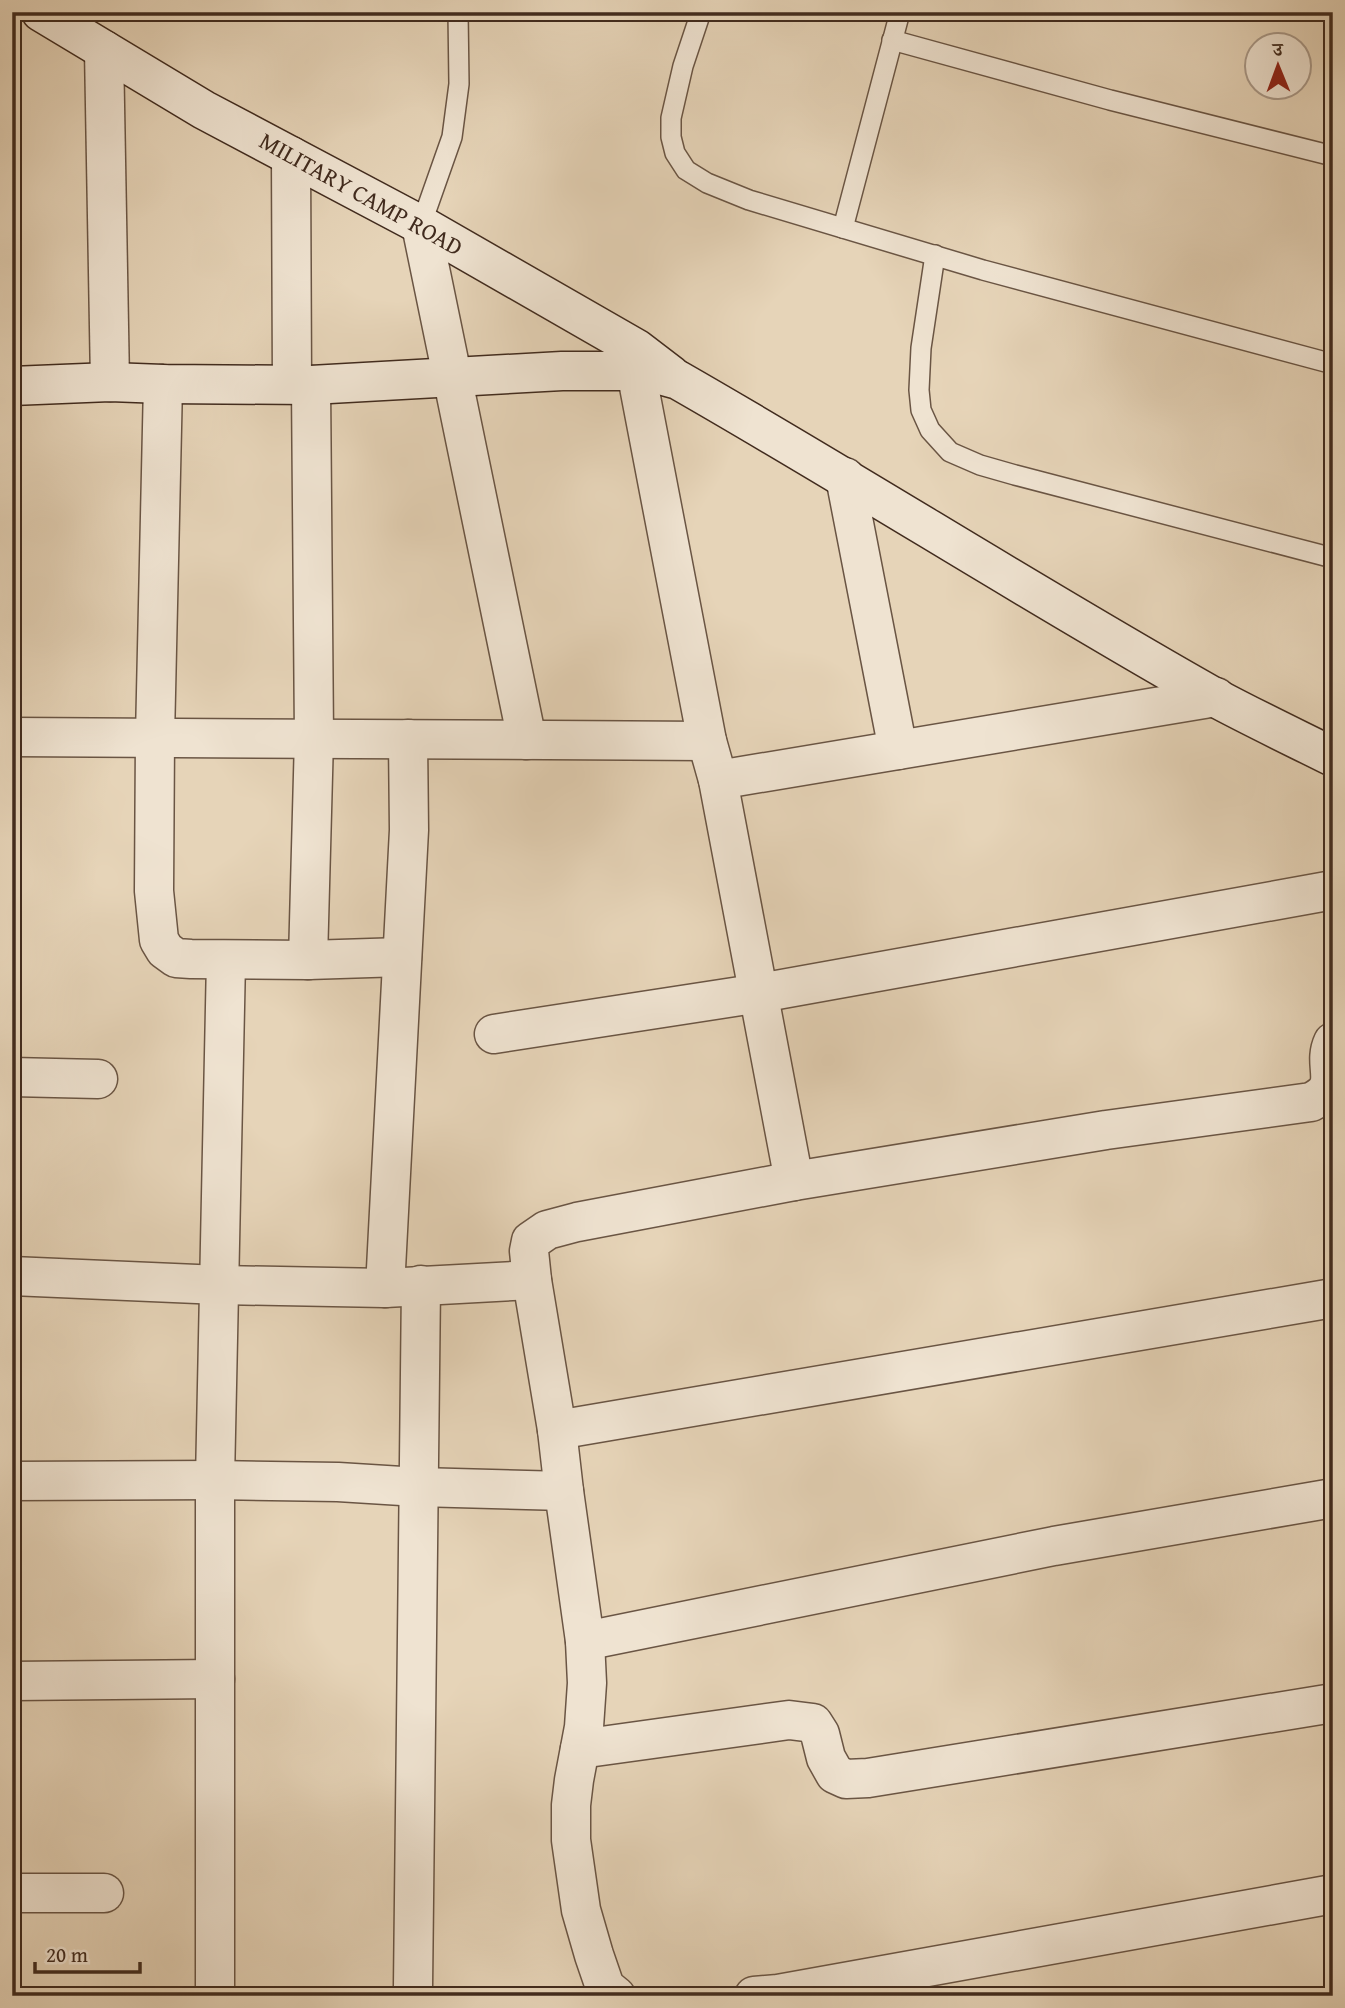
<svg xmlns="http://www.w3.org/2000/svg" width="1345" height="2008" font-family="'Gentium Book Plus','Noto Serif Devanagari',serif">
	<rect width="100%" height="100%" fill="#e6d4b8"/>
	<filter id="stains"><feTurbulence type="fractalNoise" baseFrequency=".00286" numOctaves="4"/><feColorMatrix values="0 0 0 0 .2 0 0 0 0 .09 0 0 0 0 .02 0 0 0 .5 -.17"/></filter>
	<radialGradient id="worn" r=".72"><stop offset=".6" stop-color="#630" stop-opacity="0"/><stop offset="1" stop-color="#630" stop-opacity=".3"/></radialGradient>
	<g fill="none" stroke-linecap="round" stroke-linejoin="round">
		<g stroke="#6a5544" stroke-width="22">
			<g id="lane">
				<path d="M701,12L683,66L671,118V137L675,153L686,170L707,183L749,200L983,270L1333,364"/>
				<path d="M892,40L1110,100L1333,156"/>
				<path d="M421,225L452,137L459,84L458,12"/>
				<path d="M843,228L900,12"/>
				<path d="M935,255L921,348L919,390L921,410L930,430L950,452L980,465L1015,475L1333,558"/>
			</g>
		</g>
		<g stroke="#6a5544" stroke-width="41">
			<g id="street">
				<path d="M104,50L110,382"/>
				<path d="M291,156L292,384"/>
				<path d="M421,225L527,740"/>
				<path d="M636,371L707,741L718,780L794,1181"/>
				<path d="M163,384L155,737L154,891L159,940L165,950L176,958L191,959L308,960L402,957"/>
				<path d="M845,477L898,750"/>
				<path d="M12,737L707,741"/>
				<path d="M718,780L1216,697"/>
				<path d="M308,960L314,738L311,385"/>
				<path d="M494,1034L760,993L1333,890"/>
				<path d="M12,1077L98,1079"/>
				<path d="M12,1276L220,1285L385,1288L532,1280"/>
				<path d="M385,1288L409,830L408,739"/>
				<path d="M557,1430L1333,1298"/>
				<path d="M12,1481L215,1480L338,1482L418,1487L564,1491"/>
				<path d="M585,1641L1054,1546L1333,1498"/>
				<path d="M12,1681L215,1679"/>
				<path d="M580,1749L789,1720L813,1723L820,1734L826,1758L835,1774L846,1779L868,1778L1333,1703"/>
				<path d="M12,1893H104"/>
				<path d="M413,1987L421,1285"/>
				<path d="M215,1992V1480L226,960"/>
				<path d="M616,1996L605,1987L594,1955L581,1910L571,1840V1805L574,1780L584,1727L587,1683L585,1641L564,1491L557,1430L532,1280L529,1251L531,1241L547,1230L577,1222L794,1181L1106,1130L1311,1102C1345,1086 1321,1067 1333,1042"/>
				<path d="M754,1996L778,1994L1333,1894"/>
			</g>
		</g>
		<g stroke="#412b1e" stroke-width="41">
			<g id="secondary">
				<path d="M41,12L204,110L421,225L637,349L671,375"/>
				<path d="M12,386L110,382L163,384L311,385L562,371H636L660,375L678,380C858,483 1033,595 1214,697C1253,718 1293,737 1333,757"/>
			</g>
		</g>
		<use href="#lane" stroke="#efe3d1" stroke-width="19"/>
		<use href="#street" stroke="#efe3d1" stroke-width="38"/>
		<use href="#secondary" stroke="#efe3d1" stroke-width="38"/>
	</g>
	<g text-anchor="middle" stroke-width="7" stroke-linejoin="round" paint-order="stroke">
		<g font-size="24" fill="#412b1e" stroke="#efe3d1">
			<text transform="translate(361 194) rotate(29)" y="8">MILITARY CAMP ROAD</text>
		</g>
	</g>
	<rect width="1345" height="2008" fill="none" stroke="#e6d4b8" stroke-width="42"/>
	<rect x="14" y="14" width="1317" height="1980" fill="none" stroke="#412b1e" stroke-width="3.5"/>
	<rect x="21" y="21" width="1303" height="1966" fill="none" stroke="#412b1e" stroke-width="2"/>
	<g transform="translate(1278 66) rotate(359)"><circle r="33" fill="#efe3d1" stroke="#a99989" stroke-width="2"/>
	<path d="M0-5L12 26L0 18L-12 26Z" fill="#8f2418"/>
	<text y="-10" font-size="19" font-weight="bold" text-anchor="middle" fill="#412b1e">उ</text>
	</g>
	<path d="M35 1962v10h105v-10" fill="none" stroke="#412b1e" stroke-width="3.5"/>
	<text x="46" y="1962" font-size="21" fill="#412b1e" stroke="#efe3d1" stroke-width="5" paint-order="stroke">20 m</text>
	<rect width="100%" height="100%" filter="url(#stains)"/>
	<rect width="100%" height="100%" fill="url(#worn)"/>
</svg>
